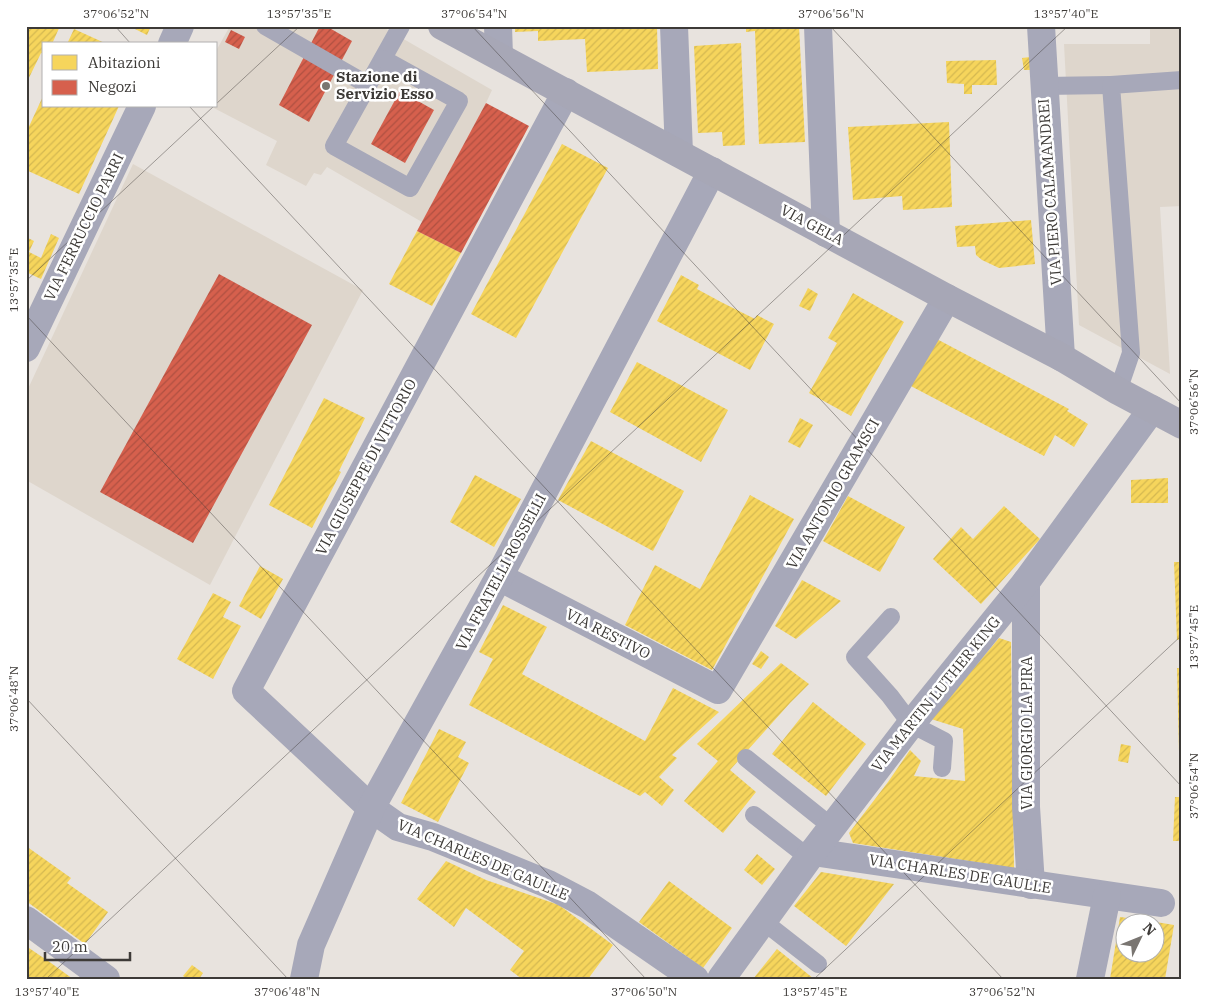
<svg xmlns="http://www.w3.org/2000/svg" width="1208" height="1005" font-family="'IBM Plex Serif',serif">
	<defs>
		<pattern id="homes-hatch" width="6" height="6" patternUnits="userSpaceOnUse" patternTransform="scale(1.25)"><rect width="6" height="6" fill="#f6d55c"/><path d="M-1 1l2-2M0 6l6-6M5 7l2-2" fill="none" stroke="#d4b851"/></pattern>
		<pattern id="shops-hatch" width="6" height="6" patternUnits="userSpaceOnUse" patternTransform="scale(1.25)"><rect width="6" height="6" fill="#d6604d"/><path d="M-1 1l2-2M0 6l6-6M5 7l2-2" fill="none" stroke="#af5041"/></pattern>
	</defs>
	<rect width="100%" height="100%" fill="#e8e3de"/>
	<g fill="#ded6cc">
		<path d="M230,26H381L492,90L486,103L422,222L327,167L321,175L314,173L306,186L266,165L277,141L210,106H216V51Z"/>
		<path d="M1150,26H1182V206L1160,207L1170,374L1079,325L1064,44H1150Z"/>
		<path d="M133,164L363,290L210,585L26,480V393Z"/>
	</g>
	<g fill="url(#homes-hatch)">
		<path d="M26,26H60L52,44H44V54L41,53L26,84Z"/>
		<path d="M129,26H151L147,35Z"/>
		<path d="M515,26H657L658,69L587,72L585,39L538,41V31L515,32Z"/>
		<path d="M746,26H799L805,142L759,144L755,31L746,32Z"/>
		<path d="M74,29L107,44H67Z"/>
		<path d="M741,43L745,145L723,146L722,132L698,133L694,46Z"/>
		<path d="M1030,57L1031,70H1024L1022,58Z"/>
		<path d="M996,60L997,85H972V94H964V84L947,83L946,61Z"/>
		<path d="M44,94V106H119L79,194L26,170V133Z"/>
		<path d="M949,122L952,207L903,210L902,196L853,200L848,127Z"/>
		<path d="M562,144L608,168L516,338L471,314Z"/>
		<path d="M1031,220L1035,264L999,268L982,260L976,255L975,246L957,247L955,226Z"/>
		<path d="M417,231L461,253L432,306L389,284Z"/>
		<path d="M51,234L59,238L41,279L26,272V237L34,241L29,252L41,258Z"/>
		<path d="M681,275L699,285L697,289L721,302L755,319L757,315L774,324L750,370L657,321Z"/>
		<path d="M808,288L818,294L810,311L799,306Z"/>
		<path d="M853,293L904,322L851,416L809,393L837,343L828,338Z"/>
		<path d="M933,337L1069,409L1067,411L1088,424L1074,447L1055,435L1044,456L907,384Z"/>
		<path d="M637,362L728,410L701,462L610,412Z"/>
		<path d="M324,398L365,418L339,471L341,472L312,528L269,505Z"/>
		<path d="M800,418L813,425L800,448L788,442Z"/>
		<path d="M591,441L684,491L653,551L558,500Z"/>
		<path d="M475,475L521,499L494,547L450,522Z"/>
		<path d="M1168,478V503H1131V480Z"/>
		<path d="M750,495L794,519L712,670L625,625L655,565L700,589Z"/>
		<path d="M848,496L905,527L880,572L823,541Z"/>
		<path d="M1004,506L1040,539L981,604L933,559L961,527L973,539Z"/>
		<path d="M1174,562H1182V639L1177,640Z"/>
		<path d="M260,566L283,579L261,619L239,606Z"/>
		<path d="M802,580L841,601L796,639L775,626Z"/>
		<path d="M213,593L231,602L223,617L241,626L213,679L177,659Z"/>
		<path d="M503,605L547,627L522,674L645,741L673,688L719,712L672,755L677,758L659,777L674,790L662,806L645,792L640,796L469,705L493,659L479,652Z"/>
		<path d="M999,638L1011,642L1014,868L853,843L849,833L888,782L910,750L921,761L914,776L965,781L963,729L931,719Z"/>
		<path d="M761,651L769,657L761,669L752,664Z"/>
		<path d="M781,663L809,684L790,703L730,770L756,792L723,833L684,801L718,761L697,744Z"/>
		<path d="M1177,668H1182V752H1179Z"/>
		<path d="M813,702L866,744L826,796L772,754Z"/>
		<path d="M439,729L466,742L458,757L469,763L438,822L401,803Z"/>
		<path d="M1121,744L1131,746L1128,763L1118,761Z"/>
		<path d="M1175,797H1182V841H1173Z"/>
		<path d="M26,846L71,878L67,883L108,912L85,944L26,901Z"/>
		<path d="M757,854L775,869L762,885L744,870Z"/>
		<path d="M446,861L486,880L559,905L613,945L588,979H522L510,970L524,951L466,908L454,927L417,899Z"/>
		<path d="M821,872L894,884L846,946L794,906Z"/>
		<path d="M669,881L732,928L703,968L639,922Z"/>
		<rect x="1180" y="898" width="2" height="38"/>
		<path d="M1120,917L1150,921L1126,922V952H1156V922L1174,925L1165,979H1110Z"/>
		<path d="M26,946L51,963L73,979H26Z"/>
		<path d="M777,949L814,979H753Z"/>
		<path d="M192,965L203,973L199,979H187L183,976Z"/>
	</g>
	<g fill="url(#shops-hatch)">
		<path d="M320,26H326L352,41L309,122L279,105Z"/>
		<path d="M231,30L245,37L239,49L225,42Z"/>
		<path d="M400,91L434,110L405,163L371,144Z"/>
		<path d="M486,103L529,126L461,253L417,231Z"/>
		<path d="M219,274L312,325L193,543L100,492Z"/>
	</g>
	<g fill="none" stroke-linecap="round" stroke-linejoin="round">
		<g stroke="#a7a8b9" stroke-width="18">
			<path d="M265,26L368,85L401,26"/>
			<path d="M368,85L334,146L410,188L459,101L383,59"/>
			<path d="M1044,86L1111,85"/>
			<path d="M1118,391L1131,353L1111,85L1182,80"/>
			<path d="M891,617L855,657L890,696L911,724L944,741L942,768"/>
			<path d="M746,758L832,827"/>
			<path d="M754,815L809,858"/>
			<path d="M763,921L818,964"/>
		</g>
		<g stroke="#a7a8b9" stroke-width="28">
			<path d="M498,26L499,56"/>
			<path d="M674,26L679,153"/>
			<path d="M818,26L826,233"/>
			<path d="M1041,26L1061,357"/>
			<path d="M172,44L180,26"/>
			<path d="M566,92L246,691L371,808L398,827L433,837L548,884L588,905L695,979"/>
			<path d="M26,348L142,106"/>
			<path d="M499,577L718,690L947,298"/>
			<path d="M1026,582V807L1031,885"/>
			<path d="M813,852L1161,903"/>
			<path d="M26,920L106,979"/>
			<path d="M304,979L311,945L371,808L499,577L712,171"/>
			<path d="M721,979L813,852L911,724L1026,582L1152,409"/>
			<path d="M1090,979L1107,896"/>
		</g>
		<path stroke="#a7a7b6" stroke-width="28" d="M442,26L947,298L1061,357L1118,391L1182,425"/>
	</g>
	<path fill="none" stroke="#3d3a37" stroke-width="1" stroke-opacity="0.45" d="M115,26L131,44M472,26L1182,787M830,26L1182,404M216,104L300,26M189,106L1003,979M26,281L214,106M26,315L646,979M26,698L288,979M46,979L1068,26M814,979L1182,635"/>
	<circle fill="#797571" stroke="#fff" stroke-width="2" cx="326" cy="86" r="5"/>
	<g text-anchor="middle" stroke-width="5" stroke-linejoin="round" paint-order="stroke">
		<g font-size="15" font-weight="bold" fill="#3d3a37" stroke="#fff" text-anchor="start">
			<text x="336" y="82">Stazione di<tspan x="336" dy="17">Servizio Esso</tspan></text>
		</g>
		<g font-size="15" fill="#3d3a37" stroke="#fff">
			<text transform="translate(1050 192) rotate(-94)" y="5">VIA PIERO CALAMANDREI</text>
			<text transform="translate(812 225) rotate(28)" y="5">VIA GELA</text>
			<text transform="translate(84 227) rotate(-64)" y="5">VIA FERRUCCIO PARRI</text>
			<text transform="translate(366 467) rotate(-62)" y="5">VIA GIUSEPPE DI VITTORIO</text>
			<text transform="translate(833 494) rotate(-60)" y="5">VIA ANTONIO GRAMSCI</text>
			<text transform="translate(501 572) rotate(-62)" y="5">VIA FRATELLI ROSSELLI</text>
			<text transform="translate(608 634) rotate(27)" y="5">VIA RESTIVO</text>
			<text transform="translate(936 694) rotate(-51)" y="5">VIA MARTIN LUTHER KING</text>
			<text transform="translate(1027 733) rotate(-90)" y="5">VIA GIORGIO LA PIRA</text>
			<text transform="translate(483 860) rotate(23)" y="5">VIA CHARLES DE GAULLE</text>
			<text transform="translate(960 874) rotate(9)" y="5">VIA CHARLES DE GAULLE</text>
		</g>
	</g>
	<rect width="1208" height="1005" fill="none" stroke="#ffffff" stroke-width="55"/>
	<rect x="42" y="42" width="175" height="65" fill="#ffffff" stroke="#b1b0af"/>
	<rect x="52" y="55" width="25" height="15" fill="#f6d55c" stroke="#b1b0af"/>
	<text x="88" y="68" font-size="15" fill="#3d3a37">Abitazioni</text>
	<rect x="52" y="80" width="25" height="15" fill="#d6604d" stroke="#b1b0af"/>
	<text x="88" y="92" font-size="15" fill="#3d3a37">Negozi</text>
	<g transform="translate(1140 938) rotate(47)"><circle r="24" fill="#ffffff" stroke="#b1b0af"/>
	<path d="M0-4L9 19L0 12L-9 19Z" fill="#797571"/>
	<text y="-8" font-size="14" font-weight="bold" text-anchor="middle" fill="#3d3a37">N</text>
	</g>
	<path d="M45 952v8h85v-8" fill="none" stroke="#3d3a37" stroke-width="2.5"/>
	<text x="52" y="952" font-size="15" fill="#3d3a37" stroke="#ffffff" stroke-width="4" paint-order="stroke">20 m</text>
	<rect x="28" y="28" width="1152" height="950" fill="none" stroke="#3d3a37" stroke-width="2"/>
	<g font-size="12" text-anchor="middle" fill="#3d3a37">
		<text x="116" y="18">37°06'52"N</text>
		<text x="299" y="18">13°57'35"E</text>
		<text x="474" y="18">37°06'54"N</text>
		<text x="831" y="18">37°06'56"N</text>
		<text x="1066" y="18">13°57'40"E</text>
		<text transform="translate(14 280) rotate(-90)" y="4">13°57'35"E</text>
		<text transform="translate(1194 402) rotate(-90)" y="4">37°06'56"N</text>
		<text transform="translate(1194 637) rotate(-90)" y="4">13°57'45"E</text>
		<text transform="translate(14 699) rotate(-90)" y="4">37°06'48"N</text>
		<text transform="translate(1194 786) rotate(-90)" y="4">37°06'54"N</text>
		<text x="47" y="996">13°57'40"E</text>
		<text x="287" y="996">37°06'48"N</text>
		<text x="644" y="996">37°06'50"N</text>
		<text x="815" y="996">13°57'45"E</text>
		<text x="1002" y="996">37°06'52"N</text>
	</g>
</svg>
